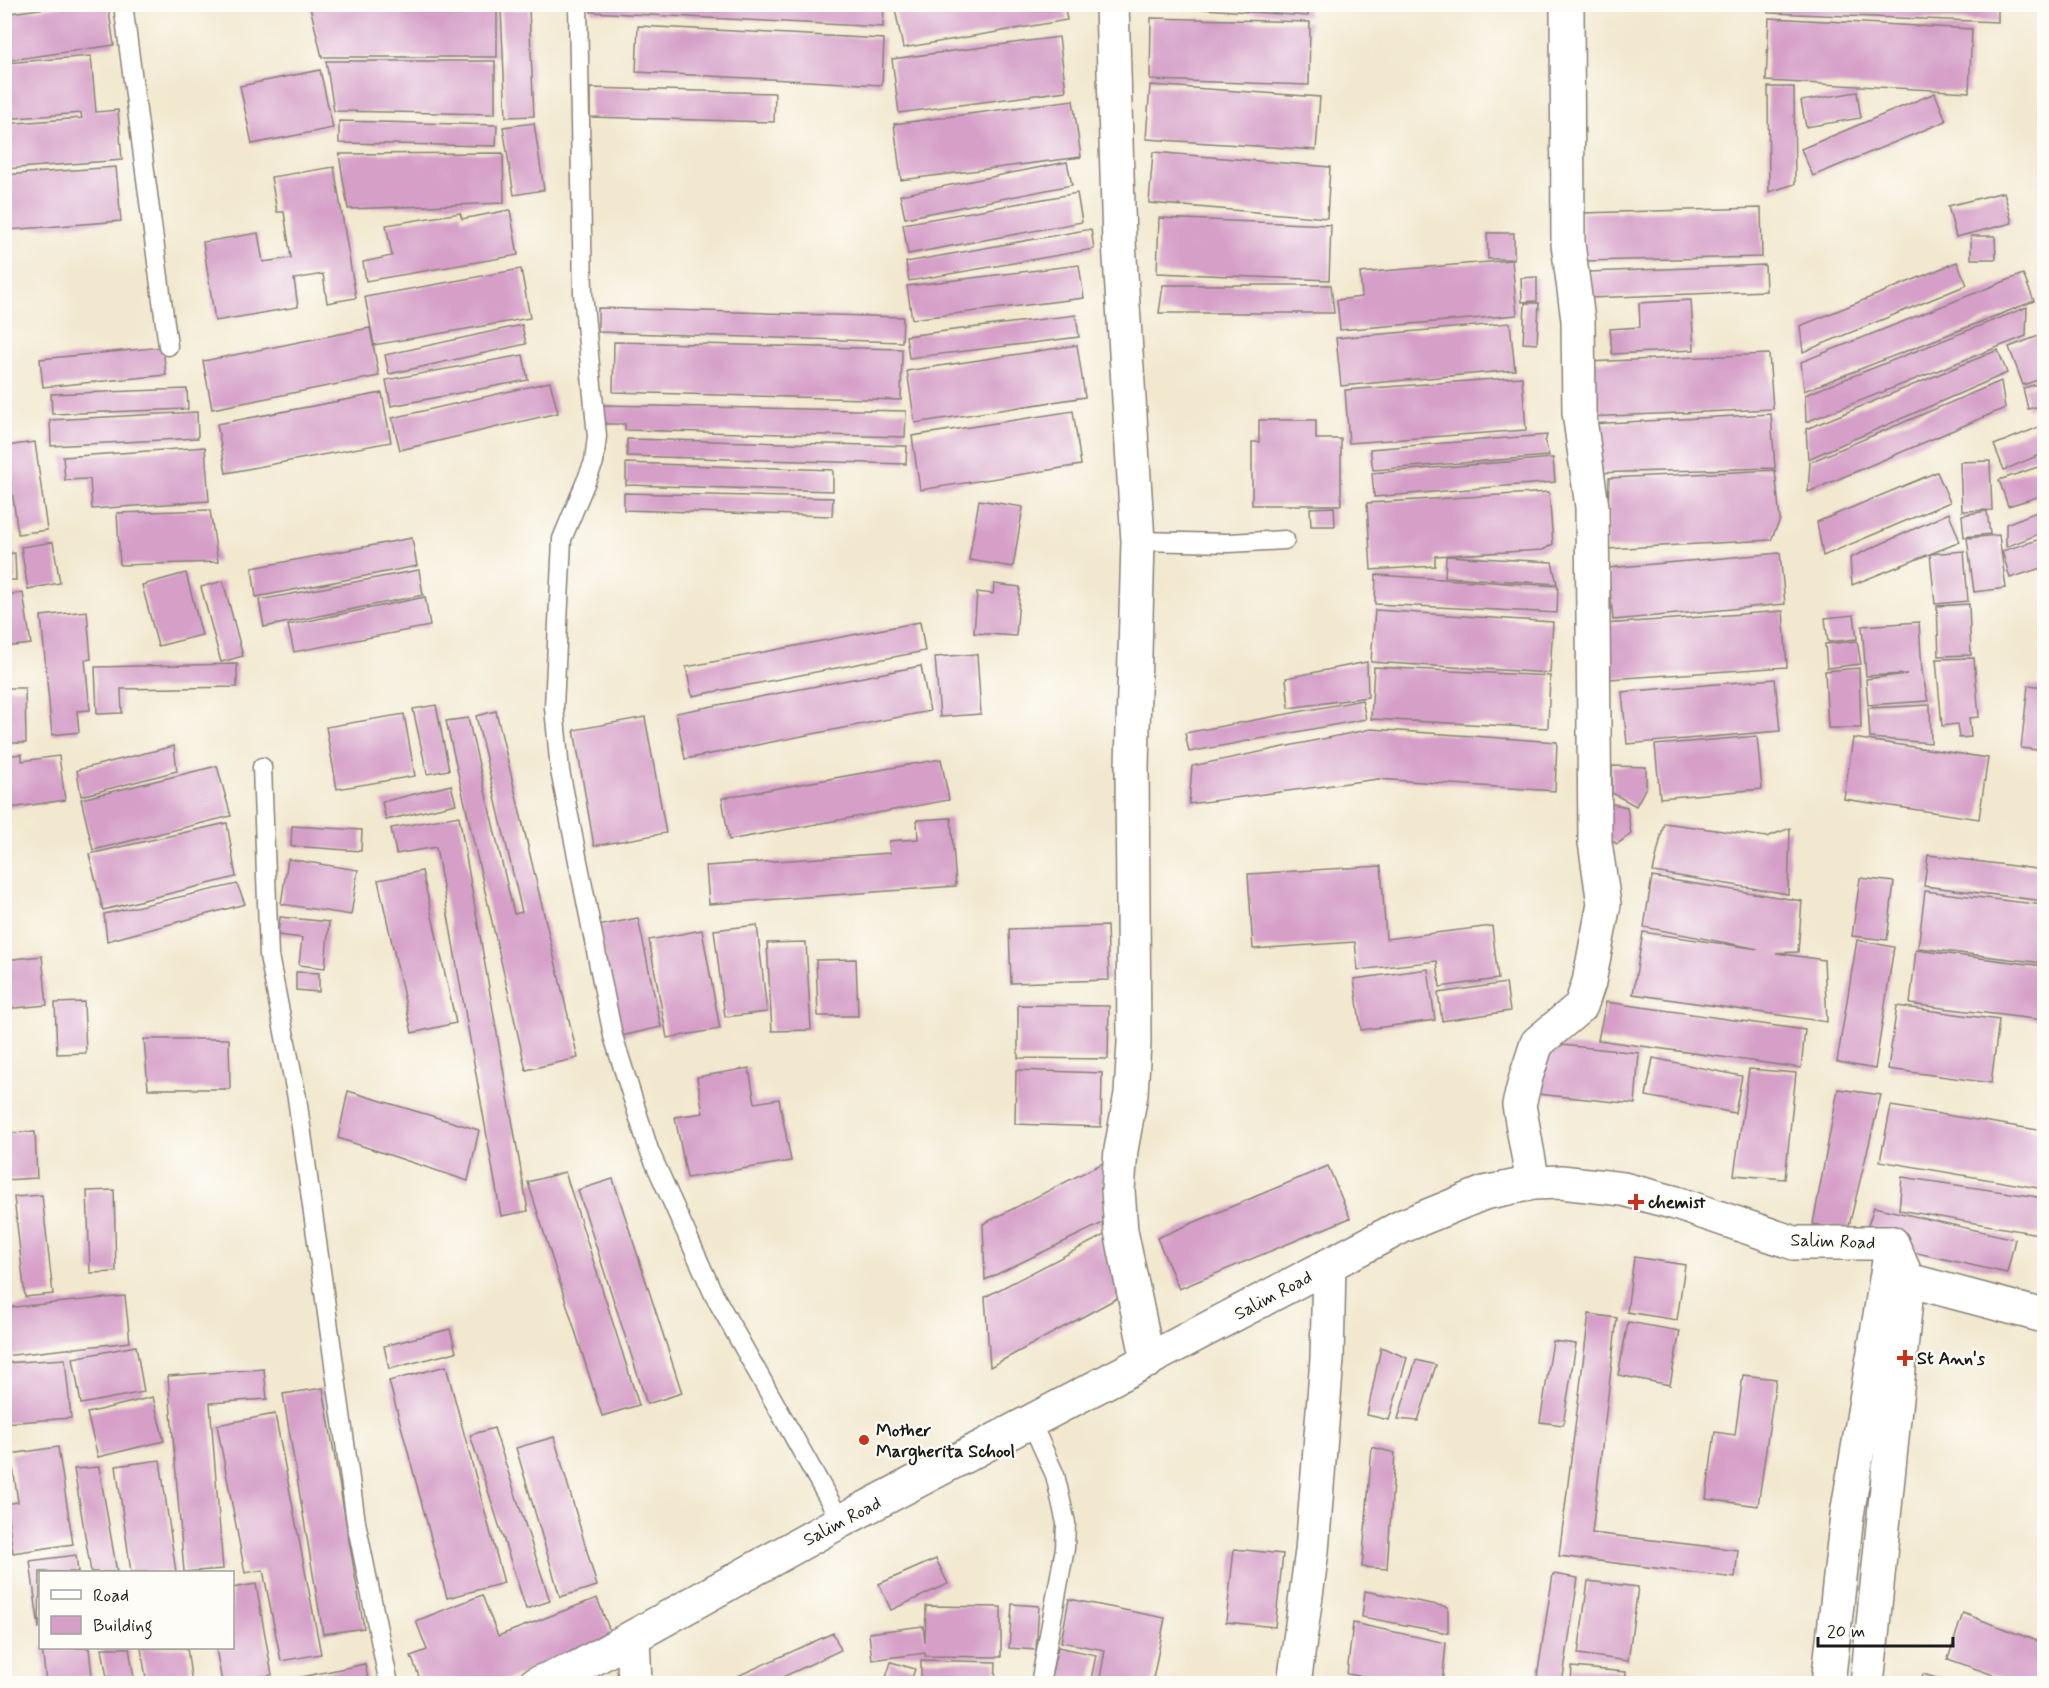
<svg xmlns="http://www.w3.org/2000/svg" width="2049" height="1688" font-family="Mynerve,sans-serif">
	<rect width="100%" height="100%" fill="#fdfcf7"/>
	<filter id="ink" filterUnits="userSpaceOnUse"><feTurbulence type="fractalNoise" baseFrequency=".0167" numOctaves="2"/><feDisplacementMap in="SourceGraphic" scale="12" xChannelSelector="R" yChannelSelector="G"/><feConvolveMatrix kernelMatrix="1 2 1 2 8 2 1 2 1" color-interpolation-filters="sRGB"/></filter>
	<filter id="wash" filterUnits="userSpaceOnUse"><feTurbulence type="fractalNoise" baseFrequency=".008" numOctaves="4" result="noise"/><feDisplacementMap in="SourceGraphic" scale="24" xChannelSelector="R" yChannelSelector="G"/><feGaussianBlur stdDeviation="1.35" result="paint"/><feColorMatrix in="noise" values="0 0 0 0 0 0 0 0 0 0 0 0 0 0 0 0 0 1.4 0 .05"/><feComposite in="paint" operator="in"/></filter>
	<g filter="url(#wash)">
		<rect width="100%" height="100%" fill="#f2e8cf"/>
		<g id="blocks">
			<g fill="#d59fc8">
				<path d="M591,4H884L883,27L591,12Z"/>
				<path d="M894,4H1064L1067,20L903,48Z"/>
				<path d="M1159,4H1308V16L1159,6Z"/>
				<path d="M1768,4H1998V22L1768,13Z"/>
				<path d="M68,5H108L114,45L4,61V14Z"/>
				<path d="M310,7L497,8V57H322Z"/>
				<path d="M529,9L534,116L506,117L501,10Z"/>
				<path d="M1151,18L1310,22L1309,85L1150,80Z"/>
				<path d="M1769,18L1972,29L1969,92L1766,81Z"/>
				<path d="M638,26L884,39L882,85L636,72Z"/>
				<path d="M1059,37L1066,91L899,113L892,59Z"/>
				<path d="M91,56L96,112L118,110L122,160L5,169L4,124L82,118L81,113L4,119V63Z"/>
				<path d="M326,61H495V114L334,111Z"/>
				<path d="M320,70L333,128L252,144L240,86Z"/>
				<path d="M1150,85L1320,97L1316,150L1146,139Z"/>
				<path d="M1768,87H1794L1795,184L1769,192Z"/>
				<path d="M590,88L775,93L774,122L590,117Z"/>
				<path d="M1857,92L1861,118L1806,127L1801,101Z"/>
				<path d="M1935,93L1946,121L1813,176L1801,149Z"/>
				<path d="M1073,100L1081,157L901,180L894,124Z"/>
				<path d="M339,121L497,125L496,146L339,143Z"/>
				<path d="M534,123L544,190L514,195L503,127Z"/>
				<path d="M1153,152L1330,167L1327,218L1149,203Z"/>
				<path d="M503,153L504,203L348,209L339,154Z"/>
				<path d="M1067,162L1072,185L905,218L900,195Z"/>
				<path d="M116,167L121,221L8,230L4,175Z"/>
				<path d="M334,167L356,298L327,303L323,274L294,279L298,307L215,321L203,242L258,233L263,262L291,258L284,212H277L271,177Z"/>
				<path d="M2004,192L2012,223L1956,237L1948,206Z"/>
				<path d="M1077,193L1082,222L908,254L903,224Z"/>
				<path d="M1761,208L1762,257L1583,261L1582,213Z"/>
				<path d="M510,210L518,255L366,281L363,262L392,256L386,225L460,213L462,219Z"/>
				<path d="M1159,218L1331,225L1329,280L1157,273Z"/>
				<path d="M1091,229L1094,249L909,281L906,262Z"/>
				<path d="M1487,233H1514V259H1488Z"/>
				<path d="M1971,236H1995L1996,259H1971Z"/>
				<path d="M1512,260L1517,315L1340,330L1337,300L1362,297L1360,273Z"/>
				<path d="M1957,262L1967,285L1803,352L1800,326Z"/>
				<path d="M1079,265L1084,298L912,319L907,286Z"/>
				<path d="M1765,265L1766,291L1590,298L1589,272Z"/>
				<path d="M521,269L530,318L374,345L365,297Z"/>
				<path d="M2023,274L2034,301L1804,391L1801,362Z"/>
				<path d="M1537,277V301L1522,302L1521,278Z"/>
				<path d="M1163,285H1331L1334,313H1159Z"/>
				<path d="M1691,300L1694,350L1612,354L1610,329L1640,327L1639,303Z"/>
				<path d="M1525,303H1539L1537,344L1523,343Z"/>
				<path d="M2027,307L2026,336L1806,422L1805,395Z"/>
				<path d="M598,308L903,317L902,342L598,332Z"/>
				<path d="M1076,315L1079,337L909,358L906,336Z"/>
				<path d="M1510,323L1515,370L1341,386L1336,338Z"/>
				<path d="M522,325L526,344L389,374L385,355Z"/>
				<path d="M370,328L379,376L212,409L203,361Z"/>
				<path d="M2044,334V378L2023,385L2009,347Z"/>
				<path d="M614,342L902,349L901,400L613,392Z"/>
				<path d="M1077,345L1085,397L915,423L907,371Z"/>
				<path d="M163,347L166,375L43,387L40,359Z"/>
				<path d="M1998,350L2007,373L1808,459L1806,429Z"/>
				<path d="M1769,354L1773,409L1587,417V362Z"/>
				<path d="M523,355L528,380L391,406L386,380Z"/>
				<path d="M1522,377L1526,430L1349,443L1345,390Z"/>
				<path d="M2001,381L2005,408L1808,492L1810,462Z"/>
				<path d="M550,382L558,413L400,450L392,418Z"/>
				<path d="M2044,382V405L2028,409L2023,388Z"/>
				<path d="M187,389L188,409L52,414L51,394Z"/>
				<path d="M382,393L391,442L226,473L217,424Z"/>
				<path d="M601,405L906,411L905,437L625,430V424H600Z"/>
				<path d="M1073,411L1081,465L920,490L912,436Z"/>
				<path d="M197,412L198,438L51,446L50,420Z"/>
				<path d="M1771,414L1775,468L1591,473L1590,424Z"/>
				<path d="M1259,420H1316V439H1341V505H1252V442H1259Z"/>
				<path d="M2044,425V453L2004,470L1994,445Z"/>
				<path d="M1547,435L1545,442L1549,456L1373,470L1370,449Z"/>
				<path d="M627,439L907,446L906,464L627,456Z"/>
				<path d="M35,442L47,530L18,534L6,446Z"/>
				<path d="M205,447L209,501L92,509L90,479L65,480L63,457Z"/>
				<path d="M1553,458L1555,482L1374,497L1372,473Z"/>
				<path d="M1990,461L1992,510L1962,511L1960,462Z"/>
				<path d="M626,463L833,470V491L626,485Z"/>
				<path d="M2044,465V495L2008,506L1999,480Z"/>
				<path d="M1775,470L1780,520L1771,540L1607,549L1609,478Z"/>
				<path d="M1937,472L1950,502L1823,556L1817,522Z"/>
				<path d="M1549,492L1553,544L1543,550L1435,556V566L1371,570L1367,503Z"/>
				<path d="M624,493L833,498L832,516L624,510Z"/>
				<path d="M979,500L1023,507L1013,567L969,560Z"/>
				<path d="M1334,507L1335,526H1311L1310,508Z"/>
				<path d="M2044,509V532L2006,547V524Z"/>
				<path d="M210,510L218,562L120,565L117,513Z"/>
				<path d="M1987,511L1990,534L1964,537L1962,515Z"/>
				<path d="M1949,513L1960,542L1852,585L1850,558Z"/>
				<path d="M1999,535L2006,588L1974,592L1967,538Z"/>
				<path d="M412,538L417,566L256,597L252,568Z"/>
				<path d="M2044,538V567L2010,578L2002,551Z"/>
				<path d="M53,542L60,583L28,589L21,547Z"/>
				<path d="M1964,551L1968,601L1935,604L1930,554Z"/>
				<path d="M15,553L16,580H4V554Z"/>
				<path d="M1780,553L1785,604L1613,620L1608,568Z"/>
				<path d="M1446,556L1552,562L1557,584L1445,577Z"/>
				<path d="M419,570L423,595L264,627L259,600Z"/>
				<path d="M186,573L202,635L158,646L142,585Z"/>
				<path d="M1376,575L1558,586L1557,613L1375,604Z"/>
				<path d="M223,581L243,656L221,662L201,587Z"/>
				<path d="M994,584L1020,587L1016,636L974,633L977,592L993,594Z"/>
				<path d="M23,593L31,644L4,647V595Z"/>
				<path d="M425,597L430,626L294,652L288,625Z"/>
				<path d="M1969,604L1971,655L1939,656L1937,606Z"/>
				<path d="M1375,610L1553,622L1550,673L1371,662Z"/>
				<path d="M87,611L91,659L85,660L90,710L77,711L79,732L52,735L41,616Z"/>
				<path d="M1783,611L1787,667L1610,679L1605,624Z"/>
				<path d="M1854,615L1857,639L1828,642L1825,618Z"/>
				<path d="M920,622L925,651L692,696L686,667Z"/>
				<path d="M1919,622L1922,672L1928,701L1868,705L1866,679L1907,674L1866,676L1862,626Z"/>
				<path d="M1857,641L1861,664L1827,668L1825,644Z"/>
				<path d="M977,654L981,714L940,717L935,657Z"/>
				<path d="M1974,658L1979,717L1969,718L1971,737L1959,738L1957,724L1942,726L1936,659Z"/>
				<path d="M1367,662L1368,697L1289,708L1286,678Z"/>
				<path d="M237,664V687L121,689L122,713L97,714L95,667Z"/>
				<path d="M921,666L930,711L685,759L676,713Z"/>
				<path d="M1374,667L1550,676L1548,728L1371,719Z"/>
				<path d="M1859,668L1861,728H1828L1825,671Z"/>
				<path d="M1775,679L1780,731L1627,744L1622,692Z"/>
				<path d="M2028,685L2044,687V751L2021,748Z"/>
				<path d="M4,688H25L26,743H4Z"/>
				<path d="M1362,700L1366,719L1189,752L1185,733Z"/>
				<path d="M436,705L449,770L427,774L413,709Z"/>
				<path d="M1930,705L1931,743L1870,738L1868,708Z"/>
				<path d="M496,711L578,1058L526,1070L446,721L468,718L514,914L522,912L476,716Z"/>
				<path d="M404,714L415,776L337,789L326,727Z"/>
				<path d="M645,717L666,833L594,846L574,730Z"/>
				<path d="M1371,729L1557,742L1555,791L1378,779L1189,804L1192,766Z"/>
				<path d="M1757,736L1762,789L1660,798L1655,745Z"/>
				<path d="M1853,738L1988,758L1979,819L1844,799Z"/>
				<path d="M174,746L177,771L81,796L77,770Z"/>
				<path d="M22,754V761L59,756L65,800L4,809V756Z"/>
				<path d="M941,759L949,800L729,840L722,798Z"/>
				<path d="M217,766L231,816L93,850L81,799Z"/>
				<path d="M1612,766L1646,767V787L1636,806L1612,793Z"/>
				<path d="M451,785L456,804L386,820L382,802Z"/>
				<path d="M1603,802L1627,807L1631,834L1617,844L1598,832Z"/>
				<path d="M459,816L528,1211L501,1216L436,847L396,854L391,828Z"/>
				<path d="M951,818L956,886L709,904L706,866L890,853L889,841L918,839L917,820Z"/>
				<path d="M227,823L236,877L103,910L89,854Z"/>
				<path d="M1664,823L1767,837L1790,828L1788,894L1653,872Z"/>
				<path d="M292,826L362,830L361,851L291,846Z"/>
				<path d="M1928,855L2044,870V901L1924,886Z"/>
				<path d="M288,859L358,870L351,915L281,904Z"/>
				<path d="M1381,866L1386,939L1492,926L1498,979L1440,987L1437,961L1358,970L1355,942L1253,949L1248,874Z"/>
				<path d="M422,871L456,1023L412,1033L378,880Z"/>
				<path d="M1652,877L1802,901L1798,952L1776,953L1824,960L1827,1022L1633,994L1643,932L1758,949L1644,927Z"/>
				<path d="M1860,878L1894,882L1887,940L1852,936Z"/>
				<path d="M237,884L245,904L107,941L104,914Z"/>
				<path d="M1925,891L2044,905V963L1918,948Z"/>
				<path d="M280,917L329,922L325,968L299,965L302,938L278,935Z"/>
				<path d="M638,918L661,1027L621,1036L598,926Z"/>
				<path d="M757,925L767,1012L725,1017L714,930Z"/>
				<path d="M1107,926L1109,980L1011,983L1009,929Z"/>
				<path d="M702,930L720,1029L667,1038L649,940Z"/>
				<path d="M1857,940L1894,947L1875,1069L1837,1062Z"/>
				<path d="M806,942L811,1030L772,1031L767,943Z"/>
				<path d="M1916,950L2044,966V1020L1910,1004Z"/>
				<path d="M42,956L47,1005L4,1009V960Z"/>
				<path d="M856,959L858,1016H818L816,960Z"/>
				<path d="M1428,969L1435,1020L1361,1030L1354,979Z"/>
				<path d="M296,972L319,973V992L296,990Z"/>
				<path d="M1506,983L1510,1011L1442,1021L1438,993Z"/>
				<path d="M84,1002L86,1053L57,1054L55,1003Z"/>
				<path d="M1606,1002L1805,1030L1801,1068L1598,1040Z"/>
				<path d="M1018,1005L1109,1006L1108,1059L1018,1058Z"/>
				<path d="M1897,1006L1999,1020L1991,1083L1888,1069Z"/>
				<path d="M144,1039H229L230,1089H148Z"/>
				<path d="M1542,1043L1639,1053L1635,1104L1537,1094Z"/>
				<path d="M1653,1058L1742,1076L1735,1113L1646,1096Z"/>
				<path d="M749,1068L755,1103L779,1099L791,1161L687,1178L675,1117L703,1113L697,1077Z"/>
				<path d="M1749,1069L1796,1073L1785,1179L1734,1175Z"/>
				<path d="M1016,1070L1102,1073L1101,1127L1015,1124Z"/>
				<path d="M1838,1089L1881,1095L1848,1230L1813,1224Z"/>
				<path d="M348,1091L479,1130L468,1181L338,1138Z"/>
				<path d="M1891,1106L2044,1131V1189L1880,1161Z"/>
				<path d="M35,1132L37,1178L4,1180V1133Z"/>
				<path d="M1103,1163L1105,1222L985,1280L983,1224Z"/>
				<path d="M1328,1166L1350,1218L1179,1289L1157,1238Z"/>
				<path d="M565,1172L639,1405L602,1416L528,1182Z"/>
				<path d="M1902,1177L2044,1198V1235L1899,1210Z"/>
				<path d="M613,1179L682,1393L647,1404L578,1190Z"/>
				<path d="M114,1190L116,1272L90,1273L87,1191Z"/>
				<path d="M42,1195L53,1294L25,1297L14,1197Z"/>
				<path d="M1874,1207L2015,1239L2007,1273L1863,1241Z"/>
				<path d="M1110,1232L1123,1295L990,1367L985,1297Z"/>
				<path d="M1634,1257L1685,1265L1677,1320L1627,1312Z"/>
				<path d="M125,1296L130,1342L4,1356V1308Z"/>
				<path d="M1589,1314L1617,1318L1592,1533L1738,1550L1735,1578L1559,1556Z"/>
				<path d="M1628,1322L1680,1331L1670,1385L1618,1375Z"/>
				<path d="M450,1329L456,1352L389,1369L384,1346Z"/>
				<path d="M1553,1341L1576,1344L1563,1425L1540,1422Z"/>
				<path d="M136,1346L144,1392L81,1404L73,1358Z"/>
				<path d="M1381,1347L1407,1358L1389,1420L1367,1415Z"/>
				<path d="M65,1359L71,1418L4,1423V1363Z"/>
				<path d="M1416,1360L1436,1365L1418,1421L1398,1419Z"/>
				<path d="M446,1366L504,1583L447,1598L389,1381Z"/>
				<path d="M264,1369L267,1399L210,1403L223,1569L184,1572L168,1376Z"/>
				<path d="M1743,1375L1776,1379L1758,1506L1706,1499L1715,1432L1735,1435Z"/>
				<path d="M323,1388L364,1628L323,1634L283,1394Z"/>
				<path d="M153,1397L164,1441L98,1457L87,1413Z"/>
				<path d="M275,1414L321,1654L281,1661L263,1570L245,1573L217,1425Z"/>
				<path d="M494,1428L550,1601L526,1609L470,1435Z"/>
				<path d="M554,1437L597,1586L560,1597L516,1448Z"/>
				<path d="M58,1447L73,1544L13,1553L6,1504L18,1502L11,1454Z"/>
				<path d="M1372,1447L1395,1453L1387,1569L1362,1567Z"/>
				<path d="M160,1460L176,1572H131L116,1466Z"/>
				<path d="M99,1467L117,1572H91L74,1469Z"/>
				<path d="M1234,1549L1283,1554L1275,1627L1226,1622Z"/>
				<path d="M76,1555L78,1572H40L39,1629L30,1561Z"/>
				<path d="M936,1559L948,1584L891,1610L879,1584Z"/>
				<path d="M1553,1574L1578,1578L1562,1684H1536Z"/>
				<path d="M1588,1581L1638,1587L1628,1661L1578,1654Z"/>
				<path d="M256,1584L272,1675L222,1683L216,1648H232V1588Z"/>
				<path d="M1365,1591L1448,1607V1633L1362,1617Z"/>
				<path d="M482,1595L498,1636L597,1598L613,1639L495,1684H422L411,1656L427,1650L416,1621Z"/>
				<path d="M1069,1599L1165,1618L1152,1684H1099L1105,1650L1061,1642Z"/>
				<path d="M1012,1604L1039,1606L1036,1650L1009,1648Z"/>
				<path d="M926,1606L1001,1607V1657L925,1656V1653L872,1660L869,1633L923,1626L925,1643Z"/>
				<path d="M1963,1613L2044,1644V1684H2019L1948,1659Z"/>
				<path d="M1353,1623L1446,1643L1442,1684H1407L1347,1674Z"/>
				<path d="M833,1633L841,1650L768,1684H720Z"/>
				<path d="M1058,1647L1096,1655L1090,1684H1049Z"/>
				<path d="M42,1648H89L92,1676L46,1682Z"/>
				<path d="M102,1648H129L135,1684H108Z"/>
				<path d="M141,1648H187L192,1684H147Z"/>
				<path d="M921,1660L996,1662L995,1684H921Z"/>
				<path d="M891,1662L915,1669L910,1684H884Z"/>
				<path d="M365,1664L369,1684H277V1682Z"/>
				<path d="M1572,1667L1626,1672L1625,1684H1571Z"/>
				<path d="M1923,1674L1954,1683V1684H1920Z"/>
			</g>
		</g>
	</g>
	<g filter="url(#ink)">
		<use href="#blocks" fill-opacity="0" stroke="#878276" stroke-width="1.5"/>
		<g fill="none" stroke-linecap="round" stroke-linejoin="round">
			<g stroke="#878276" stroke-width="21">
				<g id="service">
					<path d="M123,4L168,346"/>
					<path d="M578,4L583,294L597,436L594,462L562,539L554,707L560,771L613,1036L649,1150L714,1295L841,1521"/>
					<path d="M1138,541L1229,543L1285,540"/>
					<path d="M262,767L269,956L297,1098L356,1522L389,1684"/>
					<path d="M1031,1422L1055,1475L1066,1523L1065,1548L1040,1684"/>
				</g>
			</g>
			<g stroke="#878276" stroke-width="36">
				<g id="minor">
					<path d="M1112,4L1119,242L1138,541L1132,767L1134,1043L1131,1094L1121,1150L1118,1190L1121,1231L1148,1361"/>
					<path d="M1533,1183L1519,1105L1526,1077L1537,1043L1581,1006L1589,982L1604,904L1595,842L1592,507L1579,412L1578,320L1568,244L1567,4"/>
					<path d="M633,1637L635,1684"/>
					<path d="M535,1684L577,1668L841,1521L1403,1226L1484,1193L1533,1183L1561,1182L1623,1189L1676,1203L1794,1243H1892L1908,1280L2044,1316"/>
					<path d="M1294,1684L1312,1551L1327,1359L1329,1265"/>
					<path d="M1828,1684L1847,1515L1892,1243"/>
					<path d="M1867,1684L1908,1280"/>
				</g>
			</g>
			<use href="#service" stroke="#fff" stroke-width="18"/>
			<use href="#minor" stroke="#fff" stroke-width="33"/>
		</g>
	</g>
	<g fill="#c8321e" stroke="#fdfcf7" stroke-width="2">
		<path d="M1633 1193h6v6h6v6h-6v6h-6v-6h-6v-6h6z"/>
		<path d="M1902 1349h6v6h6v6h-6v6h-6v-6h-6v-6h6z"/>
		<circle cx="864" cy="1440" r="6"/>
	</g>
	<g text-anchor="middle" stroke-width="4.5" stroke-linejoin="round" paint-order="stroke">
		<g font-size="18" font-weight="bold" fill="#1c1c1c" stroke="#fdfcf7" text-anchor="start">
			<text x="1648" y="1208">chemist</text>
			<text x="1917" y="1364">St Ann's</text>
			<text x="876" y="1436">Mother<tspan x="876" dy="21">Margherita School</tspan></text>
		</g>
		<g font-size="18" fill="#1c1c1c" stroke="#fdfcf7">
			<text transform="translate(1833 1241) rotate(2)" y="6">Salim Road</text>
			<text transform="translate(1273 1295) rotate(-28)" y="6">Salim Road</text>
			<text transform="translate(842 1521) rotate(-28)" y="6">Salim Road</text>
		</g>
	</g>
	<rect width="2049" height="1688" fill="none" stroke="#fdfcf7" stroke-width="24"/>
	<rect x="39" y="1571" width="195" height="78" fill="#fdfcf7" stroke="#a3a29f" stroke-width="1.5"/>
	<rect x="51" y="1590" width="30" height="9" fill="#ffffff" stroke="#a3a29f" stroke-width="1.5"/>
	<text x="93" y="1601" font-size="18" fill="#1c1c1c">Road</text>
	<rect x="51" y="1616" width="30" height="18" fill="#d59fc8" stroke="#a3a29f" stroke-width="1.5"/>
	<text x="93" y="1631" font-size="18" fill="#1c1c1c">Building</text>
	<path d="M1818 1637v9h135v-9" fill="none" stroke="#1c1c1c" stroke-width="3"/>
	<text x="1827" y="1637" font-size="18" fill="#1c1c1c" stroke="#fdfcf7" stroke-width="4.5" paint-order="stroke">20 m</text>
</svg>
